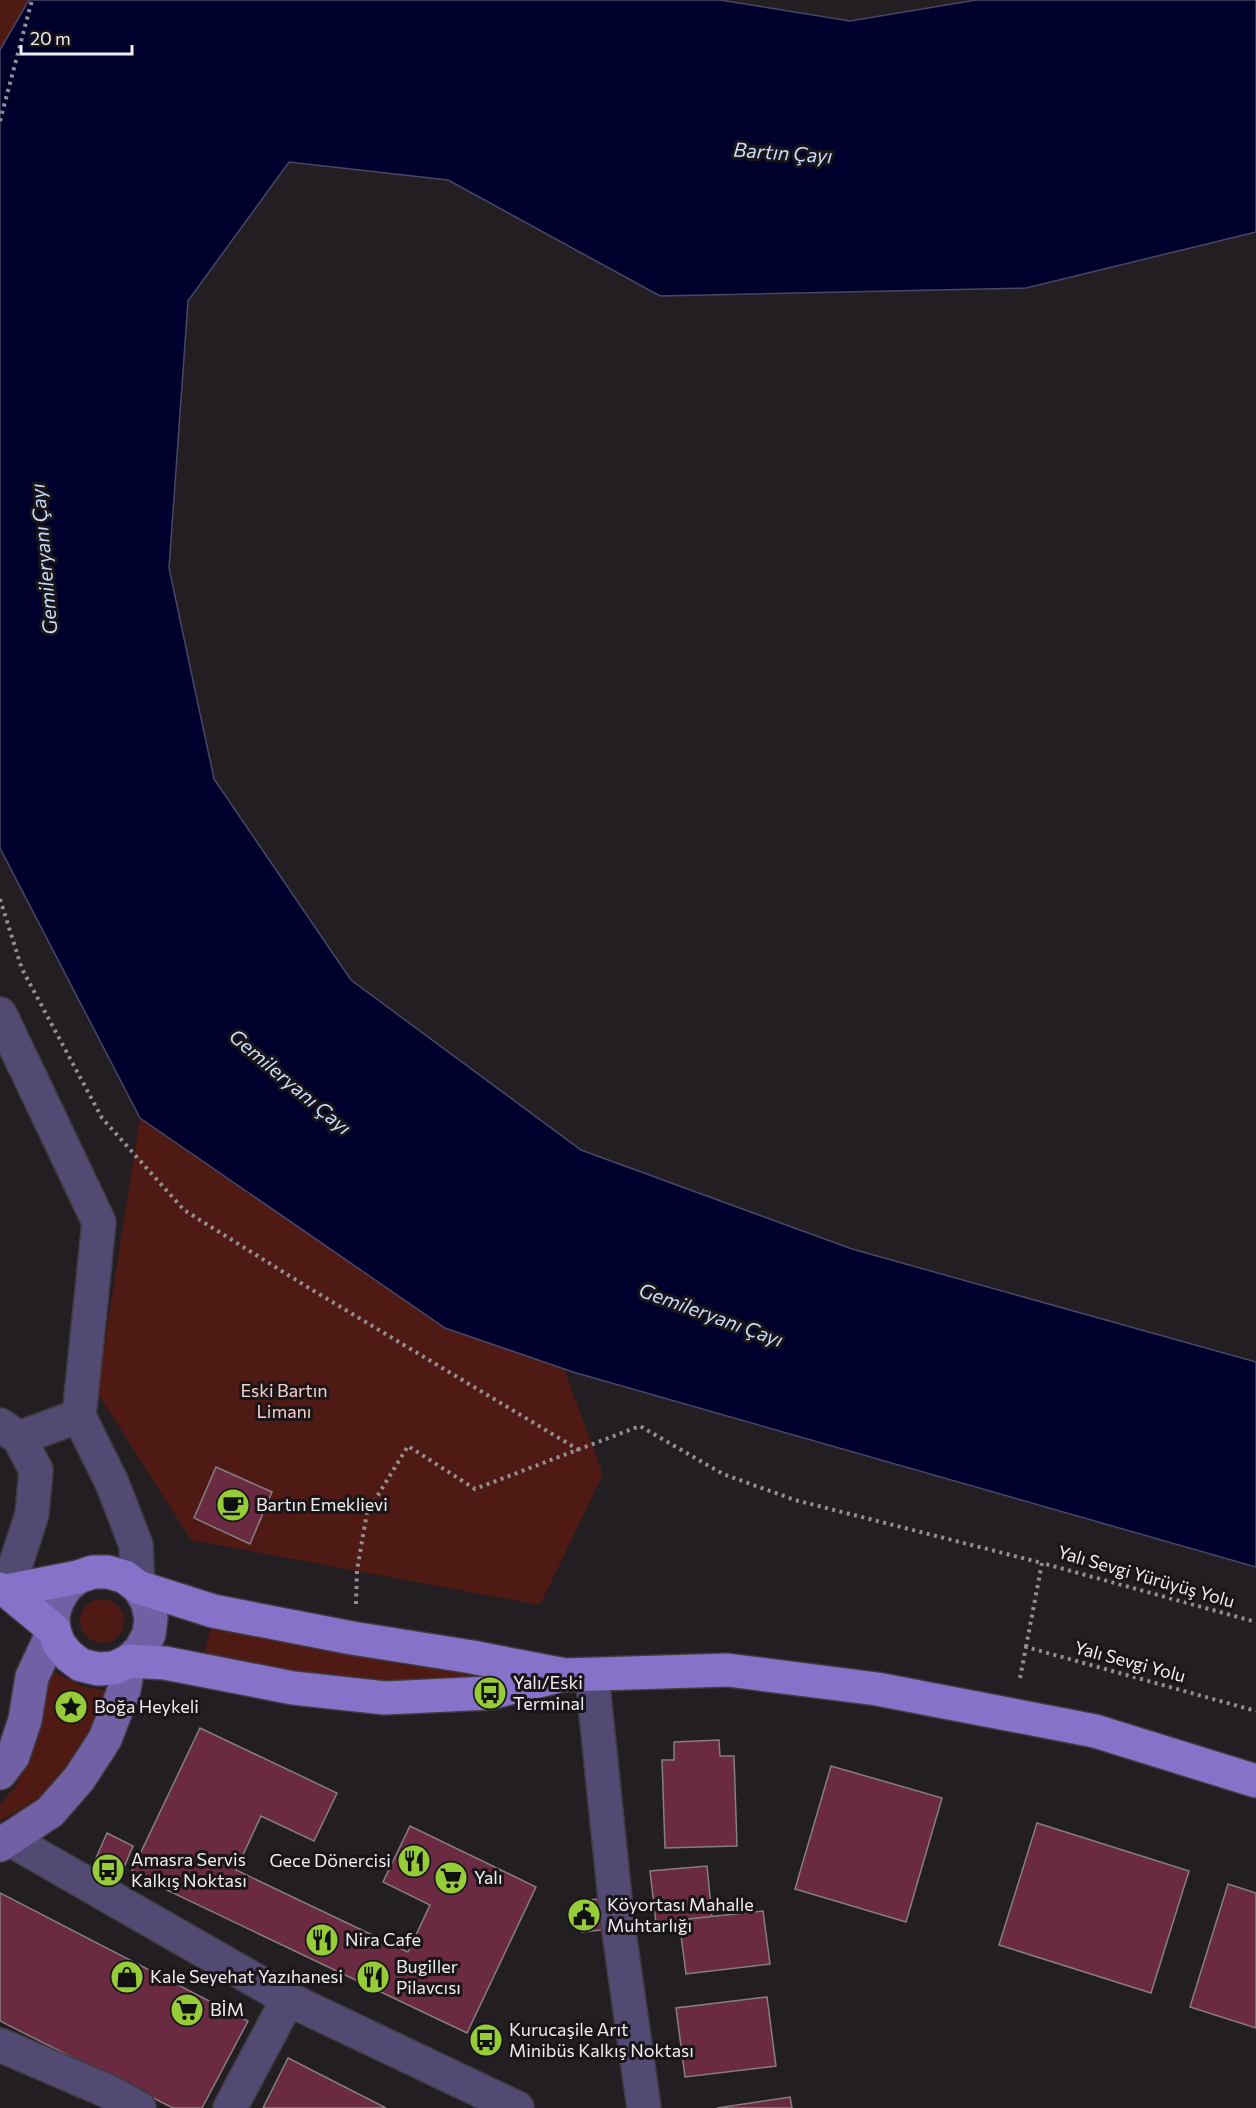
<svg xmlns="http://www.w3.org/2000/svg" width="1256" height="2108" font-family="Commissioner,sans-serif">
	<rect width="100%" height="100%" fill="#221e22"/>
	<g fill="#4f1a13">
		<path d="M0,0H29L0,50Z"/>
		<path d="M140,1118L445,1328L564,1369L603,1474L540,1605L191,1540L97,1392Z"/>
		<circle cx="102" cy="1621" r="22"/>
		<path d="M211,1627L404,1665L503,1677L379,1686L202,1661Z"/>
		<path d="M49,1670L81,1686L109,1691L91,1738L46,1794L0,1821V1805L15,1787L38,1739Z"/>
	</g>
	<path fill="#00002c" stroke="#484767" stroke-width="1.5" d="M29,0H720L850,21L976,0H1256V232L1026,288L660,296L448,180L289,162L188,301L169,568L214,779L351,980L581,1150L852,1249L1256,1362V1567L573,1372L445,1328L140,1118L0,848V50Z"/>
	<g fill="#692a42" stroke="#867e81" stroke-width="1.5">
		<path d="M216,1467L272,1492L250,1544L194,1518Z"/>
		<path d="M200,1728L337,1793L314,1841L261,1816L236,1870L408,1952L430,1905L383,1882L410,1826L536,1887L467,2033L131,1873Z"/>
		<path d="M719,1740L720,1756H734L737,1846L665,1848L662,1760H674V1742Z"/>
		<path d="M831,1766L942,1798L906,1922L795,1889Z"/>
		<path d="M1037,1823L1189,1871L1151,1993L999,1945Z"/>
		<path d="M107,1833L133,1846L119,1879L92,1867Z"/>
		<path d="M707,1866L712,1917L656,1923L650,1871Z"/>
		<path d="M1228,1884L1256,1893V2028L1190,2007Z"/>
		<path d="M0,1893L248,2021L202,2108H173L0,2021Z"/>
		<path d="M598,1899L601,1930L582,1932L578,1901Z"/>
		<path d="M763,1911L770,1964L686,1974L679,1920Z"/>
		<path d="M767,1997L776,2066L685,2077L676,2008Z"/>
		<path d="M288,2058L386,2108H263Z"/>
		<path d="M790,2097L792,2108H717Z"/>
	</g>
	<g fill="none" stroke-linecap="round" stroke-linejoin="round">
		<g stroke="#3f3b3f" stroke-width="36">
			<g id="minor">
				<path d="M0,1014L99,1222L79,1416L112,1483L136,1545L138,1587"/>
				<path d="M0,1425L19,1438L36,1470L32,1514L7,1591"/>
				<path d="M19,1438L79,1416"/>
				<path d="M0,1842L9,1839L288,1999L517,2108"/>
				<path d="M0,2045L107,2091L139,2108"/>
				<path d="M230,2108L288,1999"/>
			</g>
		</g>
		<g stroke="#3f3b3f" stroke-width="36">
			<path id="tertiary" d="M592,1675L617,1918L644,2108"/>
		</g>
		<g stroke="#3f3b3f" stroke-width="36">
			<g id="secondary">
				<path d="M0,1773L13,1756L25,1720L32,1677L54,1630L53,1614L58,1600L66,1587L78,1577"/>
				<path d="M0,1845L50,1812L79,1779L105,1739L124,1690L129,1661L141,1649L149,1634L151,1618L147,1601L138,1587"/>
			</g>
		</g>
		<g stroke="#3f3b3f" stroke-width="36">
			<g id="primary">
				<path d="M0,1589L7,1591L54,1630L59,1644L69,1656L81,1665L98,1669L114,1668L129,1661L165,1663L293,1688L385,1698L490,1693L555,1677"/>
				<path d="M7,1591L78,1577L93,1572H108L125,1577L138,1587L213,1611L352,1638L472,1657L565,1675L728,1670L877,1689L1095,1731L1256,1781"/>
			</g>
		</g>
		<g stroke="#939093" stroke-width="4" stroke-dasharray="3 4.5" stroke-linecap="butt">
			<path d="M0,121L32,0"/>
			<path d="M0,899L22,969L102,1118L184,1210L309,1288L579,1450"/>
			<path d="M356,1604L357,1570L367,1513L408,1446L475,1489L640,1426L723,1474L795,1500L1042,1563"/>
			<path d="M1026,1647L1042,1563L1256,1622"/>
			<path d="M1020,1678L1026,1647L1256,1711"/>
		</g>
		<use href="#minor" stroke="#534a74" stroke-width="33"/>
		<use href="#tertiary" stroke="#534a74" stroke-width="33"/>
		<use href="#secondary" stroke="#7160a4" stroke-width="33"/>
		<use href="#primary" stroke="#8772c9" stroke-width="33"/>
	</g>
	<defs>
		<g id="cafe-disc" transform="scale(1.725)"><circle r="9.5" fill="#97cc39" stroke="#191519"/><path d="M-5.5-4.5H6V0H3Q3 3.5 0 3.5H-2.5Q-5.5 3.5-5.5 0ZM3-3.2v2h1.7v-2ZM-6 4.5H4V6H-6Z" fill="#111"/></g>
		<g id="bus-disc" transform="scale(1.725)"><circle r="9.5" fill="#97cc39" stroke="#191519"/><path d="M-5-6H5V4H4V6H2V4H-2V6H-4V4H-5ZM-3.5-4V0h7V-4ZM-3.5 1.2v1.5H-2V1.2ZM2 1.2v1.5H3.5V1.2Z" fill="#111"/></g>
		<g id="sight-disc" transform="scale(1.725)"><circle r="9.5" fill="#97cc39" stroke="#191519"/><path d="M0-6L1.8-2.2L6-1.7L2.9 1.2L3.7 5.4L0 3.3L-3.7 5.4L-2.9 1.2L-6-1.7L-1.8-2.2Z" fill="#111"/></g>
		<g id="restaurant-disc" transform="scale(1.725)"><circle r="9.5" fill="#97cc39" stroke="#191519"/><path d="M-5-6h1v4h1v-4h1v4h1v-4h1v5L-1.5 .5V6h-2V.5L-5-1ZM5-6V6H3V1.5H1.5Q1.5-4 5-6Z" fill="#111"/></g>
		<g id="supermarket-disc" transform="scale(1.725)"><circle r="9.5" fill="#97cc39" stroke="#191519"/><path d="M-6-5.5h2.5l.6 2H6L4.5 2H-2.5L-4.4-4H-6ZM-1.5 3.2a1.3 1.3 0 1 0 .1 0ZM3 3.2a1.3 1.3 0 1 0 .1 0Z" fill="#111"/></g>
		<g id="civic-disc" transform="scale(1.725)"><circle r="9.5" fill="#97cc39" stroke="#191519"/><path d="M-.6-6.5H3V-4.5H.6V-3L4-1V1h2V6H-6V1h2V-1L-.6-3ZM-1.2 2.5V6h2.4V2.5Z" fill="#111"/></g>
		<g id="shop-disc" transform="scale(1.725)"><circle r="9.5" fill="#97cc39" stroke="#191519"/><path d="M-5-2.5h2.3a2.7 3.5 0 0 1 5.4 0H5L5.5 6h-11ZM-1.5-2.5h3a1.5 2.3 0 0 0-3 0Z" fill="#111"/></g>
	</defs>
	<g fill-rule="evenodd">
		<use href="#cafe-disc" x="233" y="1505"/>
		<use href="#bus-disc" x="490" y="1693"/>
		<use href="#sight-disc" x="71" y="1707"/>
		<use href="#restaurant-disc" x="414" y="1861"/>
		<use href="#bus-disc" x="108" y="1870"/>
		<use href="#supermarket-disc" x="451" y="1878"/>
		<use href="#civic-disc" x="584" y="1915"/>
		<use href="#restaurant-disc" x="322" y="1940"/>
		<use href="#shop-disc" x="127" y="1977"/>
		<use href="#restaurant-disc" x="373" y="1977"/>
		<use href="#supermarket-disc" x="187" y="2010"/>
		<use href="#bus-disc" x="486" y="2040"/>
	</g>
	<g text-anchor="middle" stroke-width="6" stroke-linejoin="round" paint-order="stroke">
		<g font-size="18" fill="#facfc7" stroke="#191519">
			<text x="284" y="1397">Eski Bartın<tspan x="284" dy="21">Limanı</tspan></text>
		</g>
		<g font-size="18" fill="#f0edf0" stroke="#191519" text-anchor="start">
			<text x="256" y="1511">Bartın Emeklievi</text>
			<text x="513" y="1689">Yalı/Eski<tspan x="513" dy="21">Terminal</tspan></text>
			<text x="94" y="1713">Boğa Heykeli</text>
			<text x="131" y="1866">Amasra Servis<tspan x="131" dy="21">Kalkış Noktası</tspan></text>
			<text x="391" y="1867" text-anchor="end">Gece Dönercisi</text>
			<text x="474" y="1884">Yalı</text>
			<text x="607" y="1911">Köyortası Mahalle<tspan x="607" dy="21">Muhtarlığı</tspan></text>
			<text x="345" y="1946">Nira Cafe</text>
			<text x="396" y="1973">Bugiller<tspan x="396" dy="21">Pilavcısı</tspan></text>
			<text x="150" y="1983">Kale Seyehat Yazıhanesi</text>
			<text x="210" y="2016">BİM</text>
			<text x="509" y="2036">Kurucaşile Arıt<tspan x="509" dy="21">Minibüs Kalkış Noktası</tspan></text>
		</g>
		<g font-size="18" fill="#f0edf0" stroke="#191519">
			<text transform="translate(1146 1577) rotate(16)" y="6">Yalı Sevgi Yürüyüş Yolu</text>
			<text transform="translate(1130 1662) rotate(15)" y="6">Yalı Sevgi Yolu</text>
		</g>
		<g font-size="20" font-style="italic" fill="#c9dcfc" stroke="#191519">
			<text transform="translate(783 153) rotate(4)" y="7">Bartın Çayı</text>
			<text transform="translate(44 559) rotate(-95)" y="7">Gemileryanı Çayı</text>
			<text transform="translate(290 1082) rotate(40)" y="7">Gemileryanı Çayı</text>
			<text transform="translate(711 1315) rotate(20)" y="7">Gemileryanı Çayı</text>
		</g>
	</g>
	<path d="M21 45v9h111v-9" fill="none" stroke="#f0edf0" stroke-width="3"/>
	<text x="30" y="45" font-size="18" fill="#f0edf0" stroke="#191519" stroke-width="4.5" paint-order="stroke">20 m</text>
</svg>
